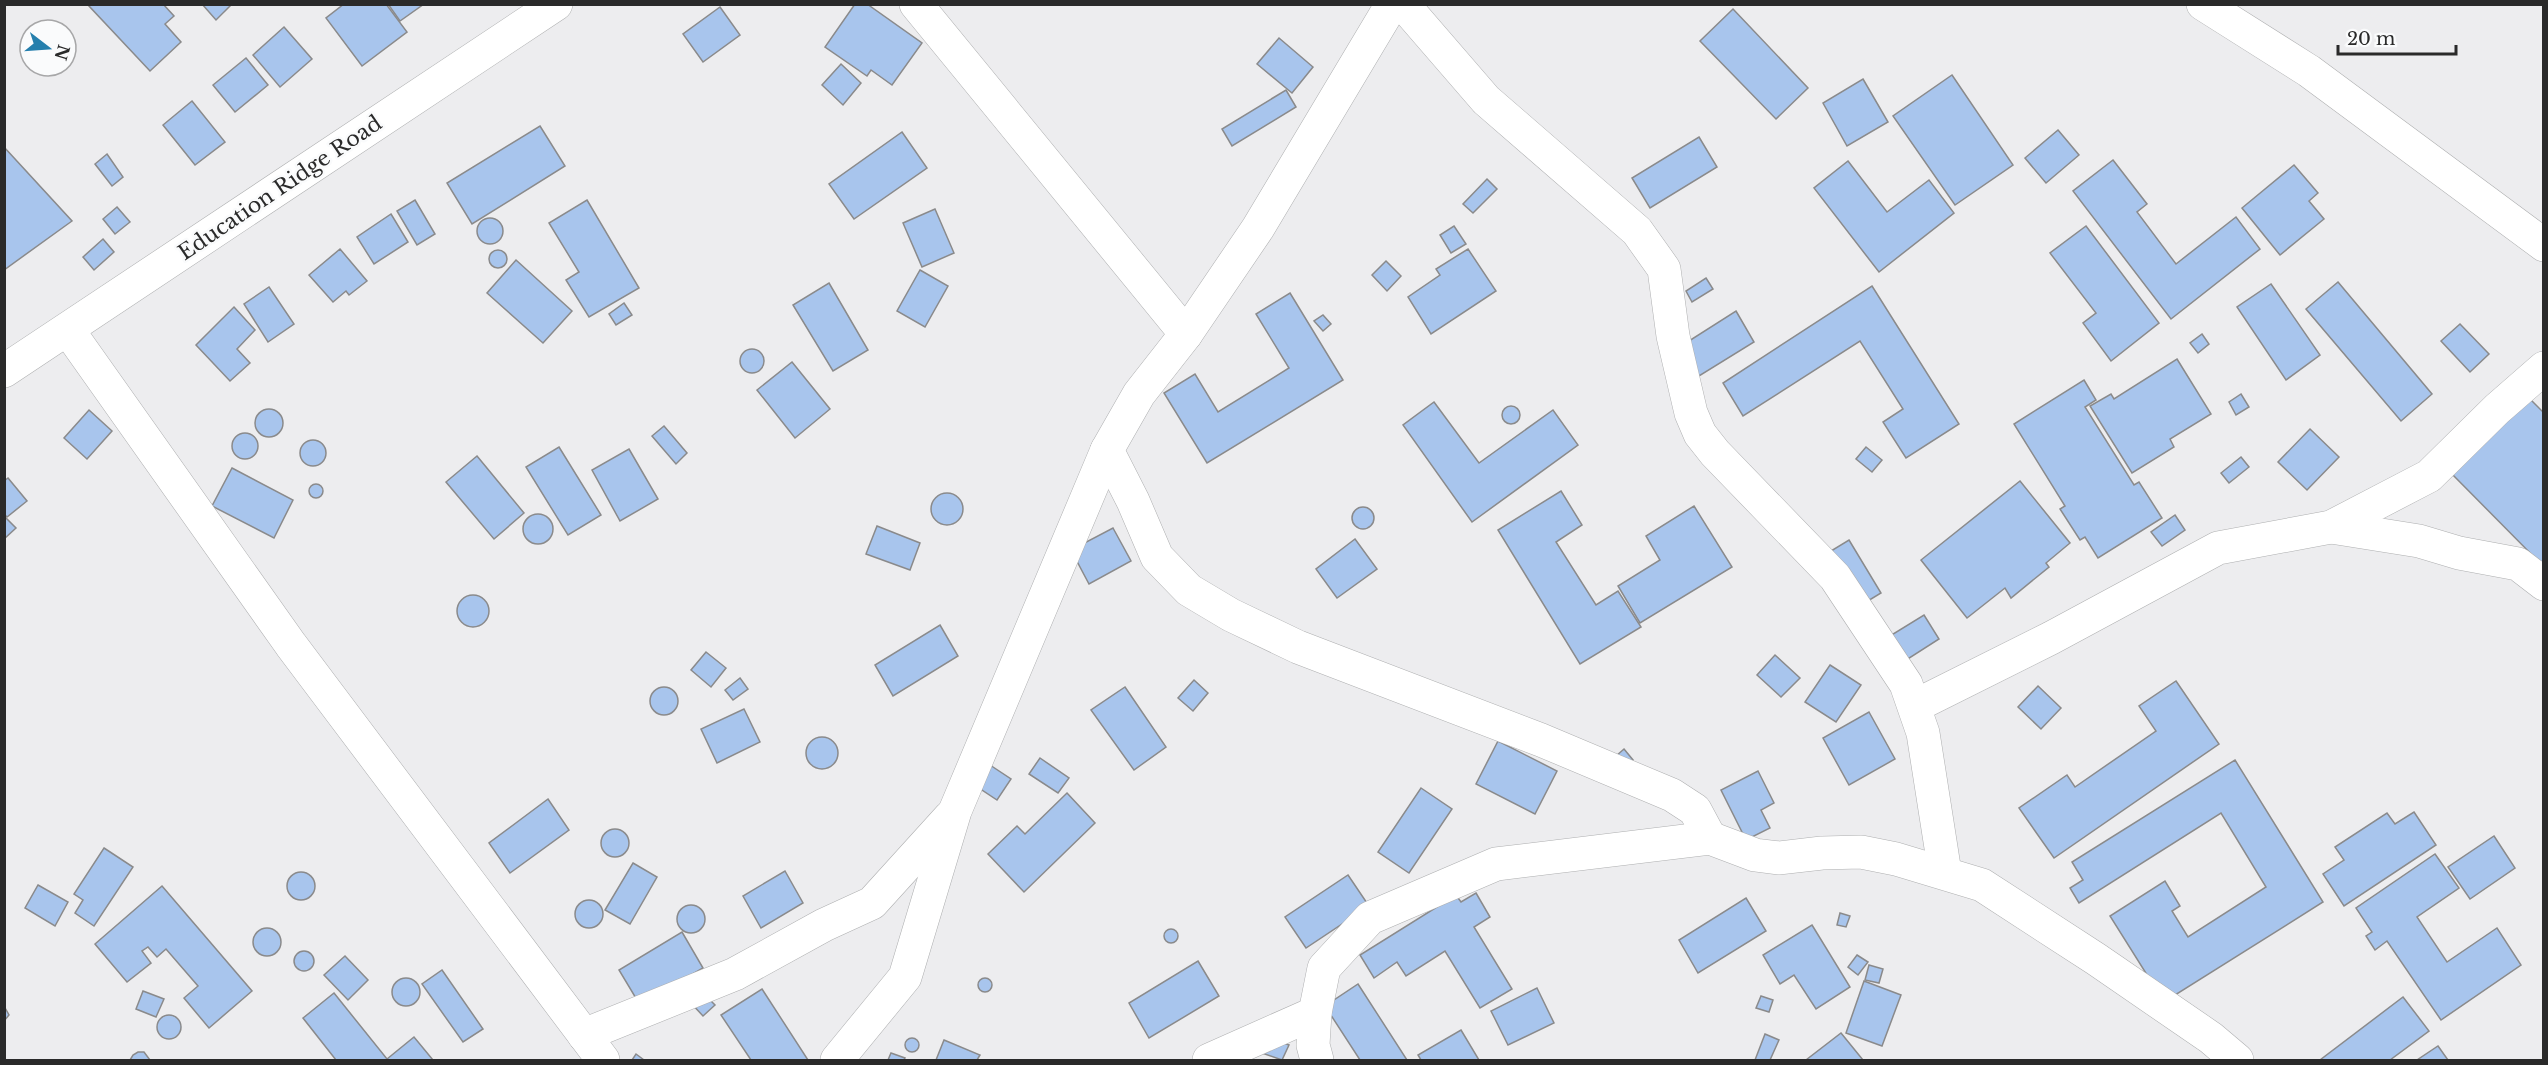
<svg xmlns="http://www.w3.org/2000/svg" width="2548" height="1065" font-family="'Libre Baskerville',serif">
	<rect width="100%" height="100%" fill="#ededef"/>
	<g fill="#a8c5ed" stroke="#8a8a8b" stroke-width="1.5">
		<path d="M90,4H163L174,16L165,24L181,42L150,71L89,6Z"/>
		<path d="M202,4H232L216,20Z"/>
		<path d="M344,4H386L407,32L362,66L326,18Z"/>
		<path d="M388,4H424L400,21Z"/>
		<path d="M855,4H867L922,43L892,85L871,70L867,76L825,47Z"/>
		<path d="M720,7L740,35L703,62L683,34Z"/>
		<path d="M1733,9L1808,88L1776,119L1700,41Z"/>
		<path d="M284,27L312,59L280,87L253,55Z"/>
		<path d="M1279,38L1313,67L1292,93L1257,64Z"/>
		<path d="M246,58L268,85L235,112L213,85Z"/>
		<path d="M841,64L861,83L843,105L822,85Z"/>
		<path d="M1952,75L2013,165L1955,205L1893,116Z"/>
		<path d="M1863,79L1888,122L1847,146L1823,103Z"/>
		<path d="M1286,90L1296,107L1232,146L1222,129Z"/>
		<path d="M192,101L225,142L195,165L163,125Z"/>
		<path d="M540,126L565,166L472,224L447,183Z"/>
		<path d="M2058,130L2079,155L2046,183L2025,158Z"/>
		<path d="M902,132L927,168L854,219L829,184Z"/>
		<path d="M1699,137L1717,167L1650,208L1632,178Z"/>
		<path d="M4,147L72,221L4,270Z"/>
		<path d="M107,154L123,177L112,186L95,164Z"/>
		<path d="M2113,160L2147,204L2137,212L2176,264L2236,217L2260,249L2171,319L2073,191Z"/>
		<path d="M1848,161L1887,212L1929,180L1954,213L1879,272L1814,188Z"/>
		<path d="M2294,165L2318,193L2309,201L2324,219L2280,255L2242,208Z"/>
		<path d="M1487,179L1497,189L1473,213L1463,204Z"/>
		<path d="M415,200L435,234L417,245L397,211Z"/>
		<path d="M587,200L639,288L589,317L566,280L579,272L549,223Z"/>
		<path d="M117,207L130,222L115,234L103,219Z"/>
		<path d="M935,209L954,253L922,267L903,223Z"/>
		<path d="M391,214L408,242L374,264L357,237Z"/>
		<circle cx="490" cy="231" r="13"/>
		<path d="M1454,226L1466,244L1451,253L1440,235Z"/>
		<path d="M2086,226L2159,323L2111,361L2083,323L2096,313L2050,253Z"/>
		<path d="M103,239L114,252L94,270L83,257Z"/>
		<path d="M340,249L367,281L349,295L346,291L333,302L309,275Z"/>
		<path d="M1468,249L1496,291L1431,334L1408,297L1440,275L1436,269Z"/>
		<circle cx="498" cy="259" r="9"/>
		<path d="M516,260L572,311L543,343L487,293Z"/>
		<path d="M1386,261L1401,276L1387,291L1372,275Z"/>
		<path d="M920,270L948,286L925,327L897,311Z"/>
		<path d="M1706,278L1713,289L1692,302L1686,291Z"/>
		<path d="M2338,282L2432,394L2401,421L2306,309Z"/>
		<path d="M829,283L868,350L833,371L793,305Z"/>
		<path d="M2271,284L2320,355L2286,380L2237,307Z"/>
		<path d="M1872,286L1959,424L1906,458L1883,422L1903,409L1860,341L1743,416L1723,383Z"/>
		<path d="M269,287L294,324L268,342L244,304Z"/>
		<path d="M1290,293L1343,380L1207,463L1164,393L1195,374L1218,412L1289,368L1256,314Z"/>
		<path d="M624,303L632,315L616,325L609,314Z"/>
		<path d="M234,307L255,330L237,349L250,363L230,381L196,345Z"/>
		<path d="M1736,311L1754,342L1699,376L1681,346Z"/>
		<path d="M1323,315L1331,324L1323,331L1314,321Z"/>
		<path d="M2460,324L2489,354L2470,372L2441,341Z"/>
		<path d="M2202,334L2209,344L2198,353L2190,343Z"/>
		<circle cx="752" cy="361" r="12"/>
		<path d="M2177,359L2211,414L2170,439L2174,447L2132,473L2090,406L2111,394L2114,399Z"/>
		<path d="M792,362L830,409L795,438L757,390Z"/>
		<path d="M2084,380L2096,400L2085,407L2134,485L2139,482L2162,518L2098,558L2085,537L2080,540L2060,509L2065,506L2014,424Z"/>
		<path d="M2241,394L2249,407L2236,415L2229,402Z"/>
		<path d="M2527,396L2544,413V567L2450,472Z"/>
		<path d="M1434,402L1479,463L1553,410L1578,445L1472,522L1403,425Z"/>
		<circle cx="1511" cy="415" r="9"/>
		<circle cx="269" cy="423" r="14"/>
		<path d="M89,410L112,431L87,459L64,438Z"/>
		<path d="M664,426L687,453L676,464L652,436Z"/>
		<path d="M2310,429L2339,457L2307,490L2278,462Z"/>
		<circle cx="245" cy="446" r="13"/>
		<circle cx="313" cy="453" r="13"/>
		<path d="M559,447L601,515L568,535L526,467Z"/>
		<path d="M1866,447L1882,460L1872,472L1856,459Z"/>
		<path d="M629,449L658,499L620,521L592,470Z"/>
		<path d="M477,456L524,513L494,539L446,482Z"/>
		<path d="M2241,457L2249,467L2229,483L2221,473Z"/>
		<path d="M232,468L293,500L274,538L212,506Z"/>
		<path d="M8,478L27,501L7,517L4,514V481Z"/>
		<path d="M2020,481L2070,543L2046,563L2049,567L2011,598L2005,588L1967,618L1921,560Z"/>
		<circle cx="316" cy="491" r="7"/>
		<path d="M1561,491L1582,525L1556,542L1596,605L1618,591L1641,627L1580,664L1498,530Z"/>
		<circle cx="947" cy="509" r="16"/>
		<path d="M1694,506L1732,567L1640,623L1618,586L1660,560L1646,536Z"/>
		<circle cx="1363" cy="518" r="11"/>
		<circle cx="538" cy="529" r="15"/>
		<path d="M2175,515L2185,530L2162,546L2151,532Z"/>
		<path d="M4,516L16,528L4,539Z"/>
		<path d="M877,526L920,543L910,570L866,554Z"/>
		<path d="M1113,528L1131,561L1089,584L1071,550Z"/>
		<path d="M1355,539L1377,569L1337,598L1316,569Z"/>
		<path d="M1849,540L1881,593L1858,607L1826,554Z"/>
		<circle cx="473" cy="611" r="16"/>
		<path d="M1924,615L1939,639L1900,664L1885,639Z"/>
		<path d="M940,625L958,656L893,696L875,665Z"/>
		<path d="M706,652L726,668L711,687L691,670Z"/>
		<path d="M1775,655L1800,678L1781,697L1757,675Z"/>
		<path d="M1830,665L1861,685L1836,722L1805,702Z"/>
		<path d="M740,678L748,689L733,700L725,690Z"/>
		<path d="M1194,680L1208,693L1193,711L1178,698Z"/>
		<path d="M2176,681L2219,744L2054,858L2019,808L2067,775L2075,787L2156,731L2139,706Z"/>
		<path d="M2038,686L2061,708L2041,729L2018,707Z"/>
		<circle cx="664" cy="701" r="14"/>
		<path d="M1125,687L1166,747L1134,770L1091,710Z"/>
		<path d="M744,709L760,742L717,763L701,729Z"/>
		<path d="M1869,712L1895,759L1849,785L1823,738Z"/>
		<circle cx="822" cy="753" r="16"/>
		<path d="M1498,741L1557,771L1535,814L1476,784Z"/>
		<path d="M1624,749L1633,760L1624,767L1616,756Z"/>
		<path d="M1040,758L1069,778L1058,793L1029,774Z"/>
		<path d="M2235,760L2323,902L2164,1002L2110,916L2165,881L2180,906L2172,911L2188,937L2266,887L2221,813L2079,903L2070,888L2083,880L2072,862Z"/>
		<path d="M990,765L1011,779L997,800L976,786Z"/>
		<path d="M1758,771L1774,803L1761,810L1770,828L1746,840L1721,790Z"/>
		<path d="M1421,788L1452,809L1409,873L1378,852Z"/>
		<path d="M1067,793L1095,823L1024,892L988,854L1017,826L1025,834Z"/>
		<path d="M548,799L569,830L510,873L489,843Z"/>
		<path d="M2414,812L2436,845L2344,906L2323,874L2344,860L2335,847L2387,813L2395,824Z"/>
		<circle cx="615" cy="843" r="14"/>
		<path d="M2494,836L2515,868L2470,899L2448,867Z"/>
		<path d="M104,848L133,867L94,926L75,913L83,900L74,894Z"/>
		<path d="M2435,854L2459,888L2417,917L2447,962L2497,928L2521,965L2441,1020L2387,941L2375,950L2366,936L2372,932L2356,908Z"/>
		<path d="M633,863L657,877L630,924L605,910Z"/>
		<path d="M785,871L803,903L761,928L743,896Z"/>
		<circle cx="301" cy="886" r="14"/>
		<path d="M1348,875L1369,906L1306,948L1285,917Z"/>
		<path d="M38,885L68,902L55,926L25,908Z"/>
		<path d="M162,886L252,991L209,1028L184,998L198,986L166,949L157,957L148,947L142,951L151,963L127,982L95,944Z"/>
		<path d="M1476,893L1490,917L1474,927L1512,989L1480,1008L1445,951L1406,976L1397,962L1374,978L1360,955L1456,895L1461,902Z"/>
		<path d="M1746,898L1766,931L1698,973L1679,940Z"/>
		<circle cx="589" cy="914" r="14"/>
		<circle cx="691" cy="919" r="14"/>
		<path d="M1840,913L1850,916L1846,927L1837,925Z"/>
		<path d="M1812,925L1850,987L1816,1009L1794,975L1780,984L1763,955Z"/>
		<circle cx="267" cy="942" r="14"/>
		<circle cx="1171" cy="936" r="7"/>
		<path d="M682,932L703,968L640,1005L619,970Z"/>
		<circle cx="304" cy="961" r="10"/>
		<path d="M1857,955L1868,962L1858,975L1848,967Z"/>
		<path d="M345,956L368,980L348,1000L324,975Z"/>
		<path d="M1198,961L1219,996L1149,1038L1129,1003Z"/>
		<path d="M1869,965L1883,969L1879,983L1865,980Z"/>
		<path d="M442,970L483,1029L463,1042L422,984Z"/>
		<circle cx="406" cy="992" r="14"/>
		<circle cx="985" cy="985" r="7"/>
		<path d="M1864,981L1901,995L1882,1046L1846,1033Z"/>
		<path d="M1358,984L1407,1060H1360L1325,1006Z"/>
		<path d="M1537,988L1554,1023L1508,1045L1491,1011Z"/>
		<path d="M762,989L808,1060H751L721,1015Z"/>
		<path d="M143,991L164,999L156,1017L136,1009Z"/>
		<path d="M334,993L387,1059L414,1037L433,1060H336L303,1018Z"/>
		<path d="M703,993L715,1005L703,1016L691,1003Z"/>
		<path d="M1761,996L1773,1000L1769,1012L1756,1008Z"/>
		<path d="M2403,997L2429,1031L2390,1060H2320Z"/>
		<path d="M4,1006L9,1015L4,1021Z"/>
		<circle cx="169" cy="1027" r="12"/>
		<path d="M1461,1030L1479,1060H1421L1418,1055Z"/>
		<path d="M1841,1033L1863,1060H1806Z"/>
		<path d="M1765,1034L1779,1040L1770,1060H1755Z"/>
		<path d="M1268,1037L1289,1045L1282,1060L1262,1053Z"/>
		<circle cx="912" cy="1045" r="7"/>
		<path d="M944,1040L980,1055L977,1060H936Z"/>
		<path d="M2438,1046L2448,1060H2417Z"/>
		<path d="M138,1052H144L150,1060H130L133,1055Z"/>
		<path d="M891,1053L905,1058L904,1060H888Z"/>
		<path d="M636,1054L644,1060H632Z"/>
	</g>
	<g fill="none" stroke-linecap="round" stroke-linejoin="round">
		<g stroke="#aeafb0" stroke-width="34">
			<g id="minor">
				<path d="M916,4L1186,334"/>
				<path d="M1392,4L1258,228L1186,334L1139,394L1107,450L1133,501L1157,557L1189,590L1231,615L1298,647L1541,740L1672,795L1695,810L1710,838"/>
				<path d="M1403,4L1486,100L1637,231L1664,269L1673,336L1691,413L1700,434L1715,453L1835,577L1906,684L1923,733L1945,873"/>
				<path d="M2203,4L2309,71L2544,245"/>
				<path d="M68,330L291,645L603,1060"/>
				<path d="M2331,527L2419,541L2459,553L2518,564L2544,584"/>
				<path d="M1915,706L2051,638L2218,548L2331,527L2429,476L2497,409L2544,368"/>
				<path d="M1315,1013L1313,1045L1317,1060"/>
				<path d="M584,1035L735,974L824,925L872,903L950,817"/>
				<path d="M837,1060L905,977L955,811L1107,450"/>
				<path d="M1209,1060L1315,1013L1324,968L1370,918L1496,864L1710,838L1755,855L1778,858L1822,853L1861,852L1896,859L1982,885L2096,959L2211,1038L2237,1060"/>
			</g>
		</g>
		<g stroke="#aeafb0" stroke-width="34">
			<path id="secondary" d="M4,371L556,4"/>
		</g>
		<use href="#minor" stroke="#fff" stroke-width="33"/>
		<use href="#secondary" stroke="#fff" stroke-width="33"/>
	</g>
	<g text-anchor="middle" stroke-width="5" stroke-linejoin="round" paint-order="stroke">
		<g font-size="21" fill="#2a2a2a" stroke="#fafbfc">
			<text transform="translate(280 188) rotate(-34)" y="7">Education Ridge Road</text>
		</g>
	</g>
	<rect width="2548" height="1065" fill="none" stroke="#2a2a2a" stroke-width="12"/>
	<g transform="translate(48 48) rotate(107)"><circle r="28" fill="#fafbfc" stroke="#a7a7a8" stroke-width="1.5"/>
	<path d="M0-4.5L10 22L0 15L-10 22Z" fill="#257fad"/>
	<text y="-9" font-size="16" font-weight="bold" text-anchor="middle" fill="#2a2a2a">N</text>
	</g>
	<path d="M2338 45v9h118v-9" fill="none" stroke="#2a2a2a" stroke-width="3"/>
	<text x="2347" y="45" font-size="18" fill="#2a2a2a" stroke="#fafbfc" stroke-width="4.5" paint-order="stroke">20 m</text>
</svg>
